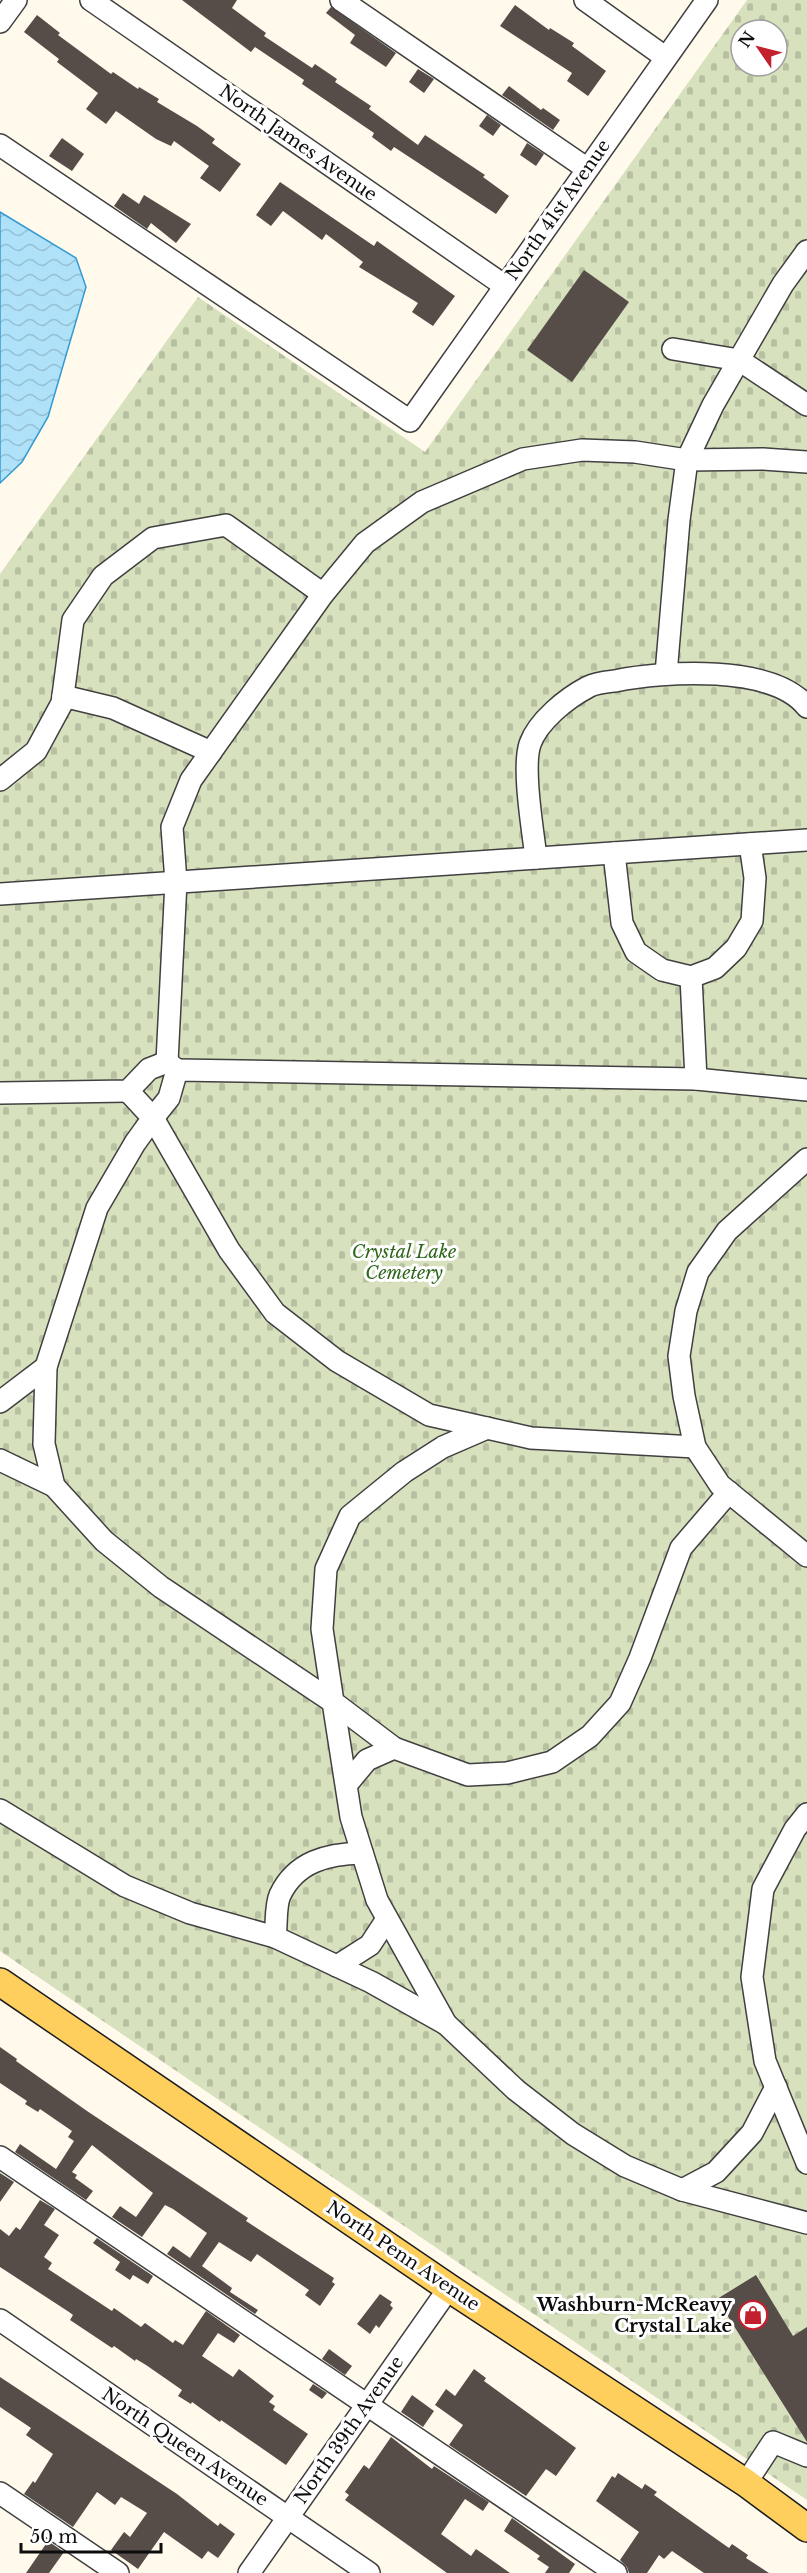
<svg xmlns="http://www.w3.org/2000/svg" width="807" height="2573" font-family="'Libre Baskerville',serif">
	<defs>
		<pattern id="cemetery-stones" width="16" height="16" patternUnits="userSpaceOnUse" patternTransform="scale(1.5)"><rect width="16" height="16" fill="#d7e1bd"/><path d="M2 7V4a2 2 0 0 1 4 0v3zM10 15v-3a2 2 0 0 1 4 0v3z" fill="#b7c0a1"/></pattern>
		<pattern id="water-waves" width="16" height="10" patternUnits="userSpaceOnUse" patternTransform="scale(1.5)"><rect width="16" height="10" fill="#afe1f9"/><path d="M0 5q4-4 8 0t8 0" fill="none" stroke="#95c0d4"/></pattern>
	</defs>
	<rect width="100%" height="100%" fill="#fffaec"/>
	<path fill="url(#cemetery-stones)" fill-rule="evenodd" d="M747,0H807V2500L0,1951V574L198,297L425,452ZM741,30H777V66H741Z"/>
	<path fill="url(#water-waves)" stroke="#339bd3" stroke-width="1.5" d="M0,212L76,258L86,287L48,417L22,462L0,483Z"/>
	<g fill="#564d49">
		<path d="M182,0H237L232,8L266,33L264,36L312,68L315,64L337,79L335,82L371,106L369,109L418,145L425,135L485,175L483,177L509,196L496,214L394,147L391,151L372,137L374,133L302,84L304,80L255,47L251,52Z"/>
		<path d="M515,5L549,30L550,28L574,43L572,46L606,71L588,96L567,81L572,73L500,26Z"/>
		<path d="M331,7L396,53L386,67L350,43L355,35L326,13Z"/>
		<path d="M37,15L60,33L58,35L111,74L113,72L138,89L139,87L159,99L157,102L197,126L215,139L212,143L241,164L220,192L200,178L209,166L174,141L171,146L156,139L116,111L106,124L86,109L98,93L57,62L59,59L24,32Z"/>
		<path d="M418,69L434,79L424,93L409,82Z"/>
		<path d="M509,86L541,110L543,108L560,120L553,130L502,95Z"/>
		<path d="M487,115L501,125L493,136L479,126Z"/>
		<path d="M62,138L84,154L72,171L49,156Z"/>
		<path d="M527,143L544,154L536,166L520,155Z"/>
		<path d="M280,182L374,246L377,241L455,296L433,326L412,312L418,303L359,267L363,262L326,234L322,240L283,211L271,226L256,215Z"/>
		<path d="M123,193L139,204L144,195L191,224L176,243L151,223L147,229L114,206Z"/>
		<path d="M584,270L629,302L572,382L527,350Z"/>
		<path d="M0,2047L17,2059L16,2061L87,2111L248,2218L246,2221L334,2278L332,2282L335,2284L320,2306L305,2295L309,2290L257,2254L251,2262L219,2242L202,2266L232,2288L230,2292L258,2310L255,2314L167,2254L173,2246L190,2258L207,2233L173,2209L165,2205L142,2237L112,2217L120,2206L136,2217L153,2193L92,2145L72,2172L77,2175L75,2178L93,2191L86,2200L15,2152L20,2144L56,2169L74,2141L68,2137L72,2131L40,2109L38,2112L25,2104L27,2101L0,2083Z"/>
		<path d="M0,2173L14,2182L0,2202Z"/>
		<path d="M40,2200L55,2209L44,2225L59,2235L44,2257L52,2263L48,2269L112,2311L114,2308L141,2327L145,2323L173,2343L175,2340L183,2345L206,2311L240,2335L234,2343L218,2333L202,2356L233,2377L239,2369L274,2396L269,2402L275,2406L273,2410L308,2434L286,2465L221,2420L220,2422L192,2402L191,2404L178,2396L182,2390L146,2365L136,2359L135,2361L114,2346L112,2348L70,2320L73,2315L69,2312L0,2267V2229L9,2236L16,2227L20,2230Z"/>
		<path d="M97,2238L153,2276L148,2284L133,2275L130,2280L115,2270L120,2262L93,2243Z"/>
		<path d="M756,2275L793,2336L807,2327V2442L717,2299Z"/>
		<path d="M380,2294L392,2302L390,2305L393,2308L379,2328L376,2325L370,2334L357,2324Z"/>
		<path d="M329,2349L352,2366L345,2375L322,2359Z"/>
		<path d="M474,2369L486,2378L484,2381L576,2448L556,2476L546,2469L526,2496L449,2445L463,2425L435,2405L446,2389L455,2396Z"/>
		<path d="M0,2377L177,2494L218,2526L220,2523L235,2534L218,2558L208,2551L202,2559L164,2532L138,2569L111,2550L124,2532L130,2537L147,2513L121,2497L115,2505L97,2492L73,2527L24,2494L33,2481L35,2483L53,2454L26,2435L31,2428L0,2407Z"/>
		<path d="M313,2384L327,2393L322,2399L309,2390Z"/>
		<path d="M412,2395L434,2411L423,2427L401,2412Z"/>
		<path d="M391,2437L432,2469L434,2466L489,2502L483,2511L465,2499L441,2534L471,2556L476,2549L510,2573H447L345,2500L349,2495L345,2492L364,2465L369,2469Z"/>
		<path d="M618,2473L642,2489L645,2484L657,2492L654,2495L729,2548L732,2544L748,2555L746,2558L769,2573H704L672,2551L664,2559L659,2555L647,2573H629L627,2567L620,2560L639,2532L596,2501L612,2476L615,2478Z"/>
		<path d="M512,2518L575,2564L569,2573H545L549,2567L537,2559L540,2556L504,2531Z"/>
		<path d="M48,2541L64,2552L49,2573H26Z"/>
	</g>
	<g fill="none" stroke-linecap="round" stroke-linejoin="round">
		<g stroke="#404040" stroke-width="24">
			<g id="minor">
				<path d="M91,0L505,286"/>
				<path d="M341,0L586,168"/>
				<path d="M585,0L665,57"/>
				<path d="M0,22L16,0"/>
				<path d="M0,145L410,421L707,0"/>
				<path d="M673,349L739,360L807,405"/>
				<path d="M666,674L679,520L687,460L713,405L783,284L807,251"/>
				<path d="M63,696L113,708L211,752"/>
				<path d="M0,780L36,751L62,703L73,620L103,576L153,538L226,525L323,594"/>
				<path d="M614,853L622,923L636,952L662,970L691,977L715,968L736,948L752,921L755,878L750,844"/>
				<path d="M536,858C533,831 522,768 530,744C538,721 567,698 588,687C595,683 606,682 615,681C664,671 773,664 807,707"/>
				<path d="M0,894L807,840"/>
				<path d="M691,977L696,1079"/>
				<path d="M167,1062L176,882L172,827L191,780L323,594L365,543L422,502L523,459L582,450L635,452L687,460L763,459L807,462"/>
				<path d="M128,1091L153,1118L169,1098L177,1070L696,1079L807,1090"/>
				<path d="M0,1093L128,1091L149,1069L167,1062L177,1070"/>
				<path d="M807,1159L727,1231L698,1272L686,1311L679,1356L684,1396L695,1447L720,1485L807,1556"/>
				<path d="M0,1402L46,1367"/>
				<path d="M487,1428L443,1447L404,1472L350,1516L326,1569L322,1629L333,1702L394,1748L468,1775L507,1773L552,1762L590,1736L620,1703L640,1658L681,1548L729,1492"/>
				<path d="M695,1447L531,1438L429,1415L337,1361L275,1313L229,1250L153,1118L135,1143L97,1208L46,1367L44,1444L54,1486L104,1541L161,1587L333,1702L351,1817L377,1900L446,2024L516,2090L573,2134L625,2166L682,2190L807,2223"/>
				<path d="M0,1460L54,1486"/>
				<path d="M347,1784L367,1760L394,1748"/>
				<path d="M0,1810L125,1886L190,1913L275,1937L371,1982L446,2024"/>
				<path d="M807,1814L795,1829L763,1889L752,1977L765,2061L807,2163"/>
				<path d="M275,1937C277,1925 275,1906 280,1895C296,1861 328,1854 362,1853"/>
				<path d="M337,1966L370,1945L387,1919"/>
				<path d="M0,2157L616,2573"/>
				<path d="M682,2190L716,2172L752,2133L776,2087"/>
				<path d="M0,2320L369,2573"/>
				<path d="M746,2483L773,2442L807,2456"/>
				<path d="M0,2493L118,2573"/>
				<path d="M249,2573L449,2288"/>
			</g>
		</g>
		<g stroke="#1e1e1e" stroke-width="30">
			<path id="major" d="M0,1982L449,2288L746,2483L807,2528"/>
		</g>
		<use href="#minor" stroke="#fff" stroke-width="21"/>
		<use href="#major" stroke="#fecf5d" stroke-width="27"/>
	</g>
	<defs>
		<g id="shop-ring" transform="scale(1.5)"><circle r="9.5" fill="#fff" stroke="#c21f2f" stroke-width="1.5"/><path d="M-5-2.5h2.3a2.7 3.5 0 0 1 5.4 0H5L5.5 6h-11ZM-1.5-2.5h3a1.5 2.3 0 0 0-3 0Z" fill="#c21f2f"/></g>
	</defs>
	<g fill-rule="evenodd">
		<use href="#shop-ring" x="753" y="2315"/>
	</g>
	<g text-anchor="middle" stroke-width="6" stroke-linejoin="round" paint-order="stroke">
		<g font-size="18" fill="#0d0d0d" stroke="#fff">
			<text transform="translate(298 143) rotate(35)" y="6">North James Avenue</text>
			<text transform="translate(558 210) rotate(-55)" y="6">North 41st Avenue</text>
			<text transform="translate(403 2256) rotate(34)" y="6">North Penn Avenue</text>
			<text transform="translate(349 2430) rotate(-55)" y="6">North 39th Avenue</text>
			<text transform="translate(185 2447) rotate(34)" y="6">North Queen Avenue</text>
		</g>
		<g font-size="18" font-style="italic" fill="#2e671a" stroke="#fff">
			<text x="404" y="1258">Crystal Lake<tspan x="404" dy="21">Cemetery</tspan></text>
		</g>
		<g font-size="18" font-weight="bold" fill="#0d0d0d" stroke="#fff" text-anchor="end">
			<text x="732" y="2311">Washburn-McReavy<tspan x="732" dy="21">Crystal Lake</tspan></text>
		</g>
	</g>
	<g transform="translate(759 48) rotate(305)"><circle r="28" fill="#ffffff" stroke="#9e9e9e" stroke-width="1.5"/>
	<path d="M0-4.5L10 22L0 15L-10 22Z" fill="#c21f2f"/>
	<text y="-9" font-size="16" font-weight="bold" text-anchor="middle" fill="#0d0d0d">N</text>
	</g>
	<path d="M21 2543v9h140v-9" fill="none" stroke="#0d0d0d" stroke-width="3"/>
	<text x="30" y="2543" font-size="18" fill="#0d0d0d" stroke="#ffffff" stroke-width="4.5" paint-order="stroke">50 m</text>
</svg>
